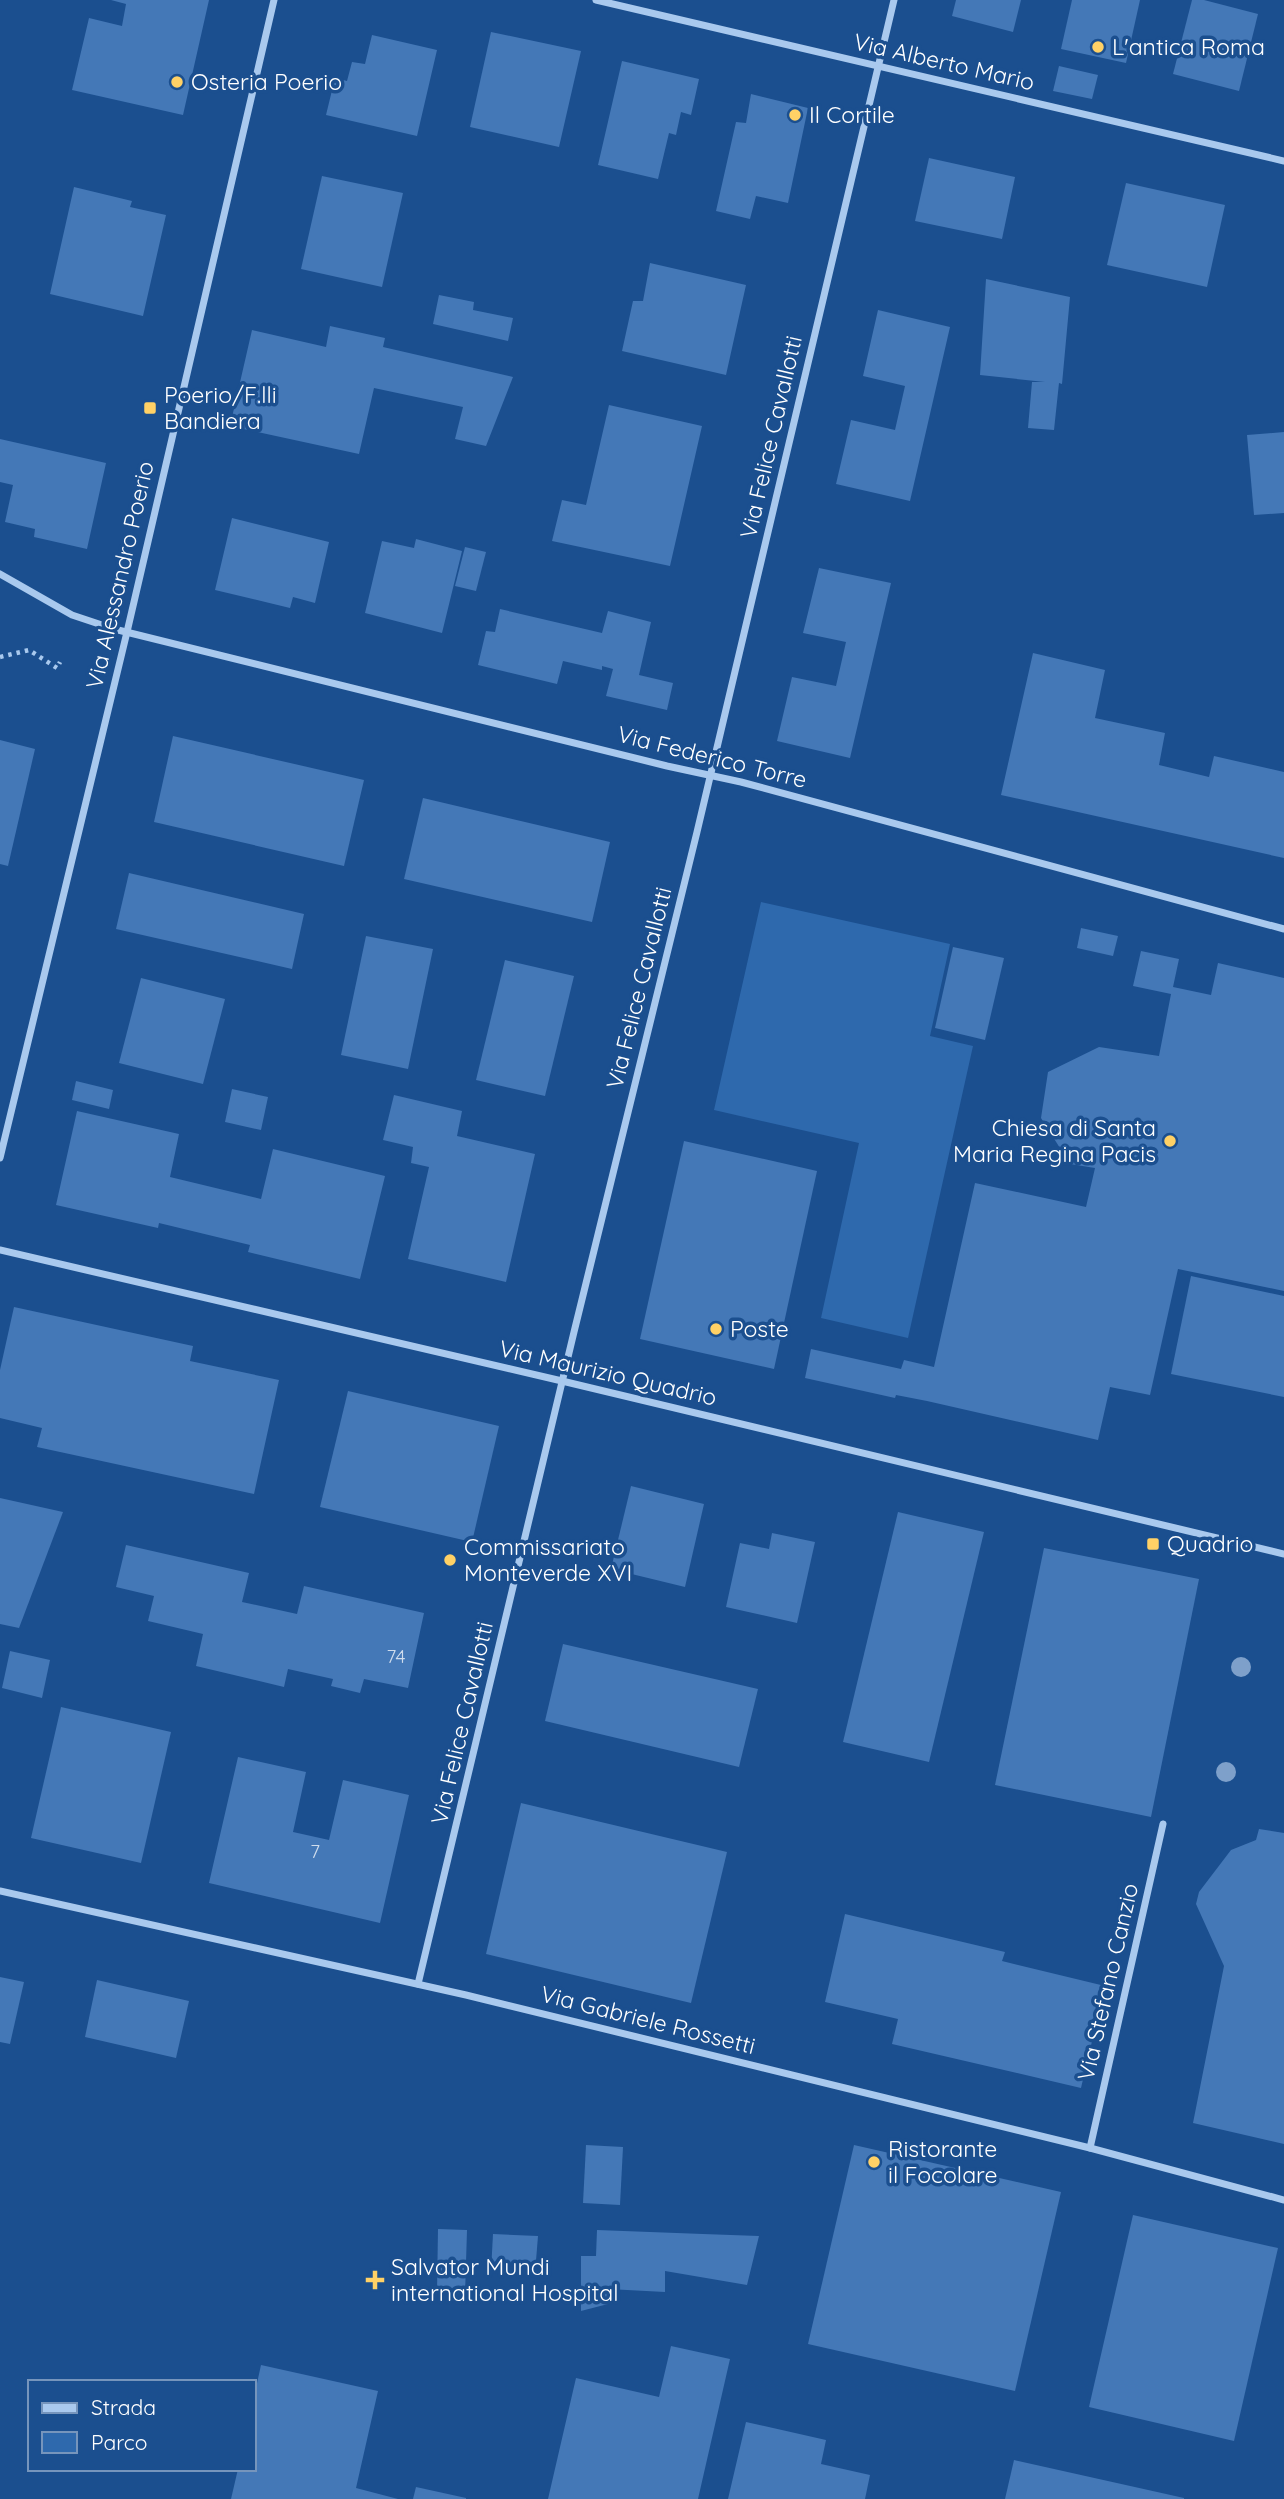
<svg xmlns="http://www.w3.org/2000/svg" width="1284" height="2499" font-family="Quicksand,sans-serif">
	<rect width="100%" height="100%" fill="#1b4f8f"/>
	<path fill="#2e69ad" d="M761,902L950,944L930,1036L973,1046L908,1338L821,1318L859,1143L714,1110Z"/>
	<g fill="#4478b7">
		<path d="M111,0H209L183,115L72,90L89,18L122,26L126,4Z"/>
		<path d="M956,0H1021L1013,32L952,16Z"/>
		<path d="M1072,0H1140L1126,63L1061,49Z"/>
		<path d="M1192,0H1204L1258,14L1239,91L1173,74Z"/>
		<path d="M491,32L581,51L559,147L470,127Z"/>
		<path d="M372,35L437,50L417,136L326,115L335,78L347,81L352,62L365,64Z"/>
		<path d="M622,61L699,79L691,115L681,112L676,135L669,133L658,179L598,165Z"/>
		<path d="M1059,66L1098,75L1092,99L1053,91Z"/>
		<path d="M751,94L808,108L788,203L756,196L750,219L716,211L736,122L746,123Z"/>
		<path d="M929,158L1015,177L1002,239L915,221Z"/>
		<path d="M322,176L403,193L382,287L301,269Z"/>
		<path d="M1126,183L1225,205L1207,287L1107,265Z"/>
		<path d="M74,187L132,201L130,207L166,215L143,316L50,294Z"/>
		<path d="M650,263L746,285L726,375L622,351L633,301H643Z"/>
		<path d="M986,279L1070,297L1062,384L1059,383L1054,430L1028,428L1032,382H1045L980,375Z"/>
		<path d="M439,295L474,302L473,310L513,318L508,341L433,324Z"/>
		<path d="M878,310L950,327L910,501L836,484L851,420L895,430L905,386L863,376Z"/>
		<path d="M330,326L385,338L383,347L513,377L486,446L455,439L463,407L374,388L359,454L230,426L252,330L326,347Z"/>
		<path d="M609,405L702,426L670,566L552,541L562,500L586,505Z"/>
		<path d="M1284,432V513L1254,515L1247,435Z"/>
		<path d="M0,439L106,463L87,549L34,537L35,529L5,522L13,485L0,482Z"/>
		<path d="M232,518L329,542L315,603L293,597L290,608L215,590Z"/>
		<path d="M416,539L462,551L442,633L365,613L382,541L414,548Z"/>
		<path d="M465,547L486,552L476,591L455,586Z"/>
		<path d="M819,568L891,583L850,758L777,741L792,677L836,686L846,642L803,633Z"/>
		<path d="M500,609L602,633L608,611L651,622L639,675L673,683L667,710L606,696L613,669L602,666V670L563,661L557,684L478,665L486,631L495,632Z"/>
		<path d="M1033,653L1105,670L1095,718L1165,733L1159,765L1209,777L1214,756L1284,772V858L1001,795Z"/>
		<path d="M173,736L364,780L344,866L154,822Z"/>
		<path d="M0,740L35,749L8,866L0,864Z"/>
		<path d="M423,798L610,842L592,922L404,879Z"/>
		<path d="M129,873L304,914L292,969L116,929Z"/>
		<path d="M1081,928L1118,936L1113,956L1077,948Z"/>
		<path d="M366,936L433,949L408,1069L341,1055Z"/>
		<path d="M953,947L1004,958L985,1040L935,1028Z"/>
		<path d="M1141,951L1179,959L1173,987L1211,995L1218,963L1284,978V1291L1178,1269L1150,1395L1110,1387L1098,1440L927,1401L896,1395L895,1398L805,1378L811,1349L901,1369L904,1360L934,1367L975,1183L1086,1207L1095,1168L1070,1164L1041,1118L1048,1072L1099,1047L1159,1056L1171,994L1133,986Z"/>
		<path d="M505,960L574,976L545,1096L476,1080Z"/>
		<path d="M141,978L225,999L203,1084L119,1063Z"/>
		<path d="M76,1081L113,1090L109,1109L72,1100Z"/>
		<path d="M232,1089L268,1097L261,1130L225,1122Z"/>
		<path d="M394,1095L462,1111L457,1136L535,1154L506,1282L408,1259L429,1167L411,1163L413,1147L383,1140Z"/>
		<path d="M77,1111L179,1134L170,1177L261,1199L273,1149L385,1176L360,1279L248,1252L250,1245L159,1223L158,1228L56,1205Z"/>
		<path d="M684,1141L817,1171L774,1369L640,1339Z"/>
		<path d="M1191,1276L1284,1296V1397L1171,1374Z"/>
		<path d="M14,1307L193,1346L190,1361L279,1380L254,1494L37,1447L42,1428L0,1418V1370Z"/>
		<path d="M348,1391L499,1426L472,1542L320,1507Z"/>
		<path d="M631,1486L704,1504L685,1587L611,1569Z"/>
		<path d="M0,1498L63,1512L19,1628L0,1624Z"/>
		<path d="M898,1512L984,1532L929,1762L843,1742Z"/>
		<path d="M772,1533L815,1542L797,1623L726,1607L740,1543L769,1549Z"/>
		<path d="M126,1545L249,1573L242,1602L297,1614L304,1586L424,1613L408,1688L364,1679L360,1693L331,1686L333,1679L288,1669L284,1687L196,1666L203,1634L148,1621L154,1596L116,1587Z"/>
		<path d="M1044,1548L1199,1579L1151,1817L995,1785Z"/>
		<path d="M563,1644L758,1689L739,1767L545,1721Z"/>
		<path d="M10,1651L50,1660L42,1698L2,1688Z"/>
		<path d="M61,1707L171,1732L141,1863L31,1838Z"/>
		<path d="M238,1757L306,1772L293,1832L329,1840L343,1780L409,1795L380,1923L209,1883Z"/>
		<path d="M521,1803L727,1852L691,2003L486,1954Z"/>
		<path d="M1259,1829L1284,1833V2144L1193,2123L1224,1966L1196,1904L1199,1892L1231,1850L1256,1840Z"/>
		<path d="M845,1914L1005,1952L1002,1961L1105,1986L1081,2088L892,2044L898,2019L825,2002Z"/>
		<path d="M0,1977L24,1982L10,2044L0,2042Z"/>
		<path d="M97,1980L189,2001L176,2058L85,2037Z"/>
		<path d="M586,2145L623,2147L620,2205L583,2203Z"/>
		<path d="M854,2145L1061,2192L1015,2391L808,2344Z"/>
		<path d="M1133,2215L1278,2248L1234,2441L1089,2407Z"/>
		<path d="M438,2229L467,2230L465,2294L437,2292Z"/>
		<path d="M597,2230L703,2234L759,2236L747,2285L665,2271V2292L608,2289V2304L581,2311V2256H596Z"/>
		<path d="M493,2234L538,2236L535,2273L491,2271Z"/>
		<path d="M671,2346L730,2359L698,2499H548L576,2378L659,2397Z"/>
		<path d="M261,2365L378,2391L356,2488L398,2499H231L238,2469H254V2397Z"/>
		<path d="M746,2422L826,2440L821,2464L870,2475L865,2499H728Z"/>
		<path d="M1014,2460L1184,2498V2499H1005Z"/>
		<path d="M416,2487L466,2498V2499H413Z"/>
	</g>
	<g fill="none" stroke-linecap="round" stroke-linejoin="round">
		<path stroke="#a9c9ee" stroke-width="4.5" stroke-dasharray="3.5 5" stroke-linecap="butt" d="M0,657L29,650L57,668L60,662"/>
		<g stroke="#a9c9ee" stroke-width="7">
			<path d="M596,0L1284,161"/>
			<path d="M0,574L72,615L114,629L667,766L741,782L1284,929"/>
			<path d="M0,1158L127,632L274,0"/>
			<path d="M0,1250L562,1381L1284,1554"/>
			<path d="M0,1891L466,1995L1090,2148L1284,2200"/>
			<path d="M418,1984L574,1332L697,832L894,0"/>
			<path d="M1090,2148L1163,1824"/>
		</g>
	</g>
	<g fill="#7ea0ca">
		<circle cx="1241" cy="1667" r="10"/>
		<circle cx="1226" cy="1772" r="10"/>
	</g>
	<g fill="#ffd166" stroke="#1b4f8f" stroke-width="2.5">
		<circle cx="1098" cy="47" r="7"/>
		<circle cx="177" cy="82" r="7"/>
		<circle cx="795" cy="115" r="7"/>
		<rect x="143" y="401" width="14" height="14" rx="3.5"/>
		<circle cx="1170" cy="1141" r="7"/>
		<circle cx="716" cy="1329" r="7"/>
		<rect x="1146" y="1537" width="14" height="14" rx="3.5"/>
		<circle cx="450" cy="1560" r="7"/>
		<circle cx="874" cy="2162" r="7"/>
		<path d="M371.5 2269.5h7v7h7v7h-7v7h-7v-7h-7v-7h7z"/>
	</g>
	<g text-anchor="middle" stroke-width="7" stroke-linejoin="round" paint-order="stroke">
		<g font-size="19" fill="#d0dded">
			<text x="396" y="1663">74</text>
			<text x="315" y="1858">7</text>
		</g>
		<g font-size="23" fill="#fff" stroke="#1b4f8f" text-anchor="start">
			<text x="1112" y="55">L'antica Roma</text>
			<text x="191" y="90">Osteria Poerio</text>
			<text x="809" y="123">Il Cortile</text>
			<text x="164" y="403">Poerio/F.lli<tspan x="164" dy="26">Bandiera</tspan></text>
			<text x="1156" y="1136" text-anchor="end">Chiesa di Santa<tspan x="1156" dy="26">Maria Regina Pacis</tspan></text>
			<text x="730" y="1337">Poste</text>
			<text x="1167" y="1552">Quadrio</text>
			<text x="464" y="1555">Commissariato<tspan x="464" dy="26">Monteverde XVI</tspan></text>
			<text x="888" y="2157">Ristorante<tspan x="888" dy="26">il Focolare</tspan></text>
			<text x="391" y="2275">Salvator Mundi<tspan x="391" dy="26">international Hospital</tspan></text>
		</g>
		<g font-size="23" fill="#fff" stroke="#1b4f8f">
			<text transform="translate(944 62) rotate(13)" y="8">Via Alberto Mario</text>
			<text transform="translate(771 437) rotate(-77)" y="8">Via Felice Cavallotti</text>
			<text transform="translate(120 575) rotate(-77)" y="8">Via Alessandro Poerio</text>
			<text transform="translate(712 757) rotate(14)" y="8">Via Federico Torre</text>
			<text transform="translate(639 988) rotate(-76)" y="8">Via Felice Cavallotti</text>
			<text transform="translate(608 1373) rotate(13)" y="8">Via Maurizio Quadrio</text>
			<text transform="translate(462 1723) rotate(-77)" y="8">Via Felice Cavallotti</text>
			<text transform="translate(1108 1982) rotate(-77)" y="8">Via Stefano Canzio</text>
			<text transform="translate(648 2020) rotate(14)" y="8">Via Gabriele Rossetti</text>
		</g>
	</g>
	<rect x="28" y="2380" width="228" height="91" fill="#1b4f8f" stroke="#7695bc" stroke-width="2"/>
	<rect x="42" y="2403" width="35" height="10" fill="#a9c9ee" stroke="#7695bc" stroke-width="2"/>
	<text x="91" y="2415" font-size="21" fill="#ffffff">Strada</text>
	<rect x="42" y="2432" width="35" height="21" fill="#2e69ad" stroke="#7695bc" stroke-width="2"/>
	<text x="91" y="2450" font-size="21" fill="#ffffff">Parco</text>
</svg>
